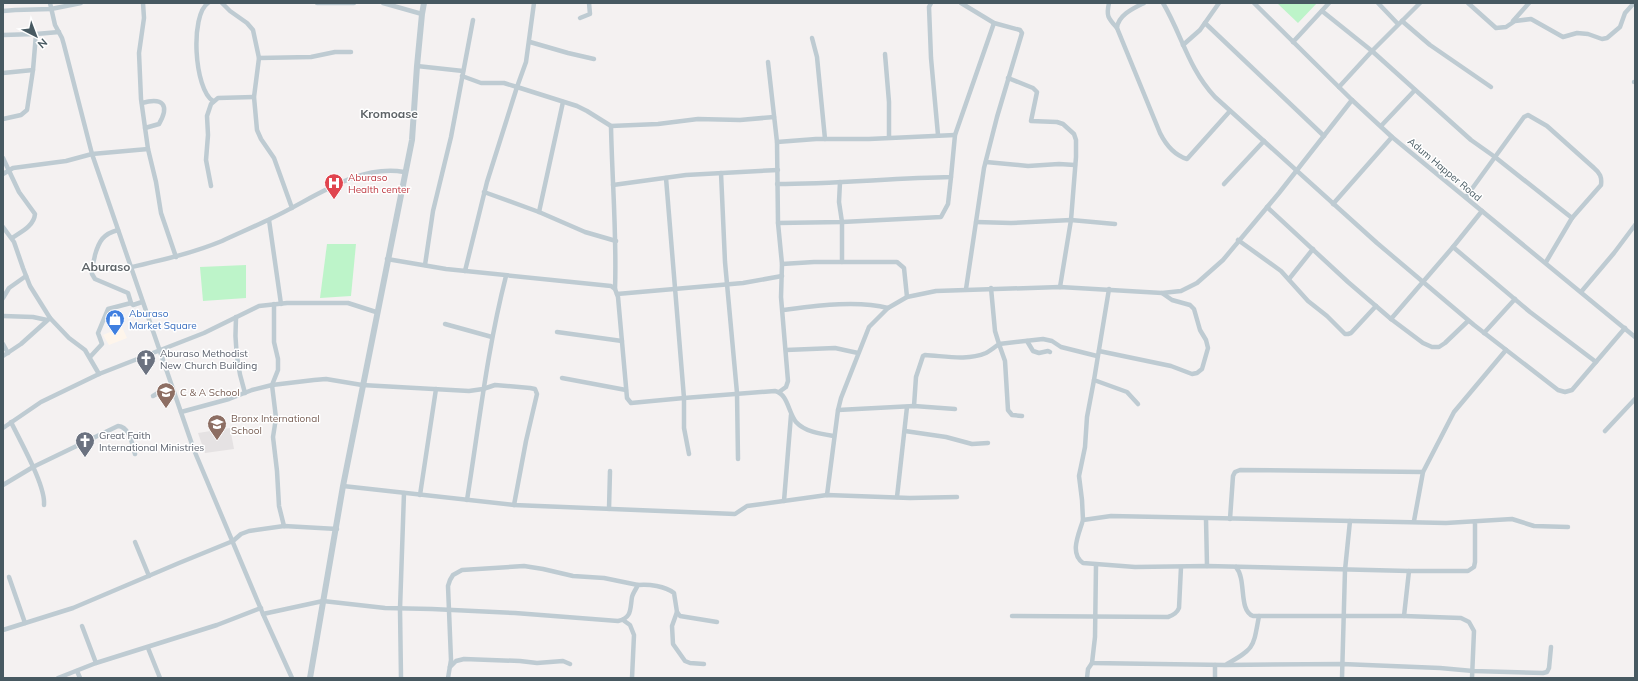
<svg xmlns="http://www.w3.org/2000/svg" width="1638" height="681" font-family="Mulish,sans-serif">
	<rect width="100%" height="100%" fill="#f4f1f1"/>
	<path fill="#fef5eb" d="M122,327L127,338L109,345L103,335Z"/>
	<path fill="#e5e2e3" d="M230,428L234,449L205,453L198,433Z"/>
	<g fill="#bdf4c9">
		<path d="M1277,3H1317L1298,23Z"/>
		<path d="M327,244H356L351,296L320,298Z"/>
		<path d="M246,265V298L203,301L200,267Z"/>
	</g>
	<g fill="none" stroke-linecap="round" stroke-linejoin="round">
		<g stroke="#becbd2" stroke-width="4.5">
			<path d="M50,3L55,25L62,38L64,45L92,154L194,450L263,614L292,678"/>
			<path d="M143,3L144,18L139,53L141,99L148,149L156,182L161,213L176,257"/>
			<path d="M208,3C190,15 194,89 213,101"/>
			<path d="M222,3L230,11L247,23L253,30L259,58L254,97L257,130L261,139L274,158L292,208"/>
			<path d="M317,3H354"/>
			<path d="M383,3L422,14"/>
			<path d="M931,3L929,7L931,58L938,135"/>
			<path d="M961,3L994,23L1020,30L1022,33L997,117L984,168L966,289"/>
			<path d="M1109,3C1106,16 1108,18 1117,28"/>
			<path d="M1144,3C1134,8 1118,15 1117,28L1160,133C1166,145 1174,155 1187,159L1230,111"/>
			<path d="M1163,3C1182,35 1188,68 1215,97L1377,243L1474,325L1558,390L1565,392L1572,390L1625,328"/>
			<path d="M1254,3L1352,100L1392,137L1635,337"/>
			<path d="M1378,3L1398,24"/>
			<path d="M1468,3L1496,28L1506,27L1515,21L1531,19L1563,37L1577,33L1588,34L1602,39L1607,38L1620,27L1625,13L1634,3"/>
			<path d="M3,11L15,10L51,9L81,3"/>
			<path d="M1322,11L1372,51L1471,140L1495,157L1572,218"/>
			<path d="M580,18L590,14L589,3"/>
			<path d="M1402,21L1430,45L1491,87"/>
			<path d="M1513,21L1529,3"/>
			<path d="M1205,23L1324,136"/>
			<path d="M3,35L36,34"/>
			<path d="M812,38L817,57L825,139"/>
			<path d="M530,42L568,53L594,59"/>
			<path d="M1293,42L1329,3"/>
			<path d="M1183,45L1200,30L1219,3"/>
			<path d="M885,54L889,102V137"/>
			<path d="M259,58L311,57L335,52H351"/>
			<path d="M768,62L777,142L778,223L782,264L781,297L788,381L786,387L779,392"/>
			<path d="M417,66L463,71"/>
			<path d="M3,73L33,70"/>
			<path d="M462,76L481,83H504L517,87L526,62L534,3"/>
			<path d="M1008,78L1033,88L1037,92L1031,121L1057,122L1063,124L1074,134L1076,140V157L1071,220L1060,287"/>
			<path d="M1634,82H1635"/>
			<path d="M1339,87L1372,51L1420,3"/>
			<path d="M142,103C163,97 170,105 159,124L145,128"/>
			<path d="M3,119L21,115L27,110L33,70L36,34L59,32"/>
			<path d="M611,126C612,180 617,235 615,289"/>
			<path d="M1381,126L1415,90"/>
			<path d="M777,142L816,139H869L955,135"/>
			<path d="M3,158L19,192L35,214C34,226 21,232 12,238"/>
			<path d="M986,162L1028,166L1059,164L1075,165"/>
			<path d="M721,173L725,262L737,393L738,459"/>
			<path d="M3,174L13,168L66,161L92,154L148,149"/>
			<path d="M666,178L684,398V428L689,454"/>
			<path d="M840,182L839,202L842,222V262"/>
			<path d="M777,184C835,184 893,178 951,177L955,135L994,23"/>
			<path d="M1224,184L1264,141"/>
			<path d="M613,185L686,175L778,170"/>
			<path d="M211,186L206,160L208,135L207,116L211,104L218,98L254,97"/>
			<path d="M484,192L539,212L585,232L616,241"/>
			<path d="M1466,197L1524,117L1528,115L1547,126L1594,168C1600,173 1602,177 1601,185L1572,218L1546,262"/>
			<path d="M1333,204L1392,137"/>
			<path d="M1267,207L1348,282L1391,319L1423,343L1432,347H1439L1445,343L1468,321"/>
			<path d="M539,212L563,102"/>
			<path d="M269,220L281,304"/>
			<path d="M976,222L1011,223L1071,220L1115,224"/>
			<path d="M778,223L842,222L941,217L948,204L951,177"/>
			<path d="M3,227L14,242L23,268L30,286L50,318L69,338L85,350L99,374"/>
			<path d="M118,230C103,234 99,241 95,255C94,262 91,267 92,274L95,279L128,293L131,303L133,305L142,302"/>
			<path d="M1238,240L1281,271L1308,301L1327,316L1345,334H1348L1351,333L1376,306"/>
			<path d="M1453,247L1530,312L1596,362"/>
			<path d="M387,259L446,269L611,286L615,289L618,297L627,398L631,403L684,398L775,391C788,394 788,412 796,422C805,432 821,434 834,436"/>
			<path d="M782,264L814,262H897L904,268L907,297"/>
			<path d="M425,265L433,211L451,137L473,20"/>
			<path d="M132,267C162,260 193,253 222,241C239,233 256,226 272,218C313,199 357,164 404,172"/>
			<path d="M465,271L487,182L517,87L577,106L587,111L611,126L658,124L698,119L740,120L774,117"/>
			<path d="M1289,279L1313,249"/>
			<path d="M1109,289L1094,380L1127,392L1138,404"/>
			<path d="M1581,292L1614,253L1635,225"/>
			<path d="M617,294L743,283L782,276"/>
			<path d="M3,298L9,288L26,276"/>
			<path d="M274,304V342L278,359V370L272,385L276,418L273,437L277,471L279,506L284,526"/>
			<path d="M783,310C815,306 856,300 888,308"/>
			<path d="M3,316L33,317L47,320"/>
			<path d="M236,317C234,343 237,368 245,393"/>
			<path d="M1391,319L1453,247L1482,211"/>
			<path d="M445,324L492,337"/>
			<path d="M557,332L622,341"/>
			<path d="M1484,333L1515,299"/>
			<path d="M1027,341L1033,351L1039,353L1048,351L1050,352"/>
			<path d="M3,344L8,353"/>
			<path d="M786,350L835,348L858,353"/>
			<path d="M1099,351L1171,366L1192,374L1197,373L1202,369L1208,348L1206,340L1200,330L1194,309L1190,305L1172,300L1162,293"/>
			<path d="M3,356L21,344L50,318"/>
			<path d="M90,357L102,344L98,333L108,309L131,303"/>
			<path d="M562,378L626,390"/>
			<path d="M153,396L171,385"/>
			<path d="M914,406L916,377L923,356L925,355C945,356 967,361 986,353C990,351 995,347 999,344L995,331L991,288"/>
			<path d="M838,410L914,406L955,409"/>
			<path d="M181,412L229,399L252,390L272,385L314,380L326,379L362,385L469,391L483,389L495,385L530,388L535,389L537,394L526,441L514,505"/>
			<path d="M1022,416L1012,415L1008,410L1005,361L999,344L1043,339L1052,341L1061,347L1097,356"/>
			<path d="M11,422C20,441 46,486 44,505"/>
			<path d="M3,428L41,402L99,374L204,333L259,306L287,303H348L376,312"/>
			<path d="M905,431L946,437L972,444L988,443"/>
			<path d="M1605,431L1635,399"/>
			<path d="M3,485L33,467L118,426C130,427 132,444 135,454"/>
			<path d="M343,486L514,505L735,514L747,506L827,495L910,498L957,497"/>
			<path d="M420,495L436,389"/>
			<path d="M827,495L838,410L841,398L869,327L888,308L907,297L936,291L1060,287L1162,293L1181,291L1197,283L1223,260L1279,193L1352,100"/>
			<path d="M897,497L907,407"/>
			<path d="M467,500C479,425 487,350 506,276"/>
			<path d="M784,501L791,415"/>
			<path d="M609,509L610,471"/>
			<path d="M1206,519L1207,566"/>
			<path d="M1230,519L1233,476L1235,472L1240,470L1423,472"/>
			<path d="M1083,520L1082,500L1079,476L1085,447L1087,417L1094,380"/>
			<path d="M1414,521L1423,472L1454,412L1506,350"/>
			<path d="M1475,522V562L1474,567L1468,571H1409L1207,566L1135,567L1083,563C1069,553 1079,534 1083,520L1111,516L1446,523L1512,519L1534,526L1568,527"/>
			<path d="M135,542L149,576"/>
			<path d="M1096,565L1095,637L1092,663L1225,665L1342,664L1440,668L1473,671L1543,673L1547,672L1549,668L1551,647"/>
			<path d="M1236,567C1247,580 1238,610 1253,616H1404L1461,618L1469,622L1474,631L1472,678"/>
			<path d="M9,577L25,623"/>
			<path d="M677,612L672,626L673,644L685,661L690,663L704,664"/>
			<path d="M263,614L323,601L385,608L432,609L515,613L618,621C632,618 630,609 632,597C633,593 636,589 638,585C649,584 665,586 674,593L677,612L680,616L717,622"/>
			<path d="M1012,616L1168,617C1174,615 1177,613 1179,608L1181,567"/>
			<path d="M1404,616L1409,571"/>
			<path d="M623,620L630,625L634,635L632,678"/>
			<path d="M82,626L96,663"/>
			<path d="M3,630L73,608L179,563L233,541L241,534L249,531L284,526L337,529"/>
			<path d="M148,648L160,678"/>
			<path d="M1227,664C1255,648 1253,648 1259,616"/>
			<path d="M450,667L456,661L464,659L520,661L537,663L563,661L570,664"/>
			<path d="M77,671L80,678"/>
			<path d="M58,678L96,663L217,625L261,608"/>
			<path d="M401,678L400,609L404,493"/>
			<path d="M448,678L451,660L448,586L450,580L453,575L462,570L524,566L543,569L573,576L604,578L638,585"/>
			<path d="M1087,678L1088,669L1092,663"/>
			<path d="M1215,678V665"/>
			<path d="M1342,678L1345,570L1350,521"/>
		</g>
		<path stroke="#becbd2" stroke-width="6" d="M310,678L343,486L412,140L417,66L422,14L424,3"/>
	</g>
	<defs>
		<g id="hospital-pin" transform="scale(1)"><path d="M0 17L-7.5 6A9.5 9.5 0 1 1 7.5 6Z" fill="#e0444e" stroke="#fff"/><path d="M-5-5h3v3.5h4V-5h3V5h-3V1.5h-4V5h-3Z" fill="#fff"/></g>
		<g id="shop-pin" transform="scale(1)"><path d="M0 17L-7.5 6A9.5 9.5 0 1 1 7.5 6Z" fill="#3f7fe0" stroke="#fff"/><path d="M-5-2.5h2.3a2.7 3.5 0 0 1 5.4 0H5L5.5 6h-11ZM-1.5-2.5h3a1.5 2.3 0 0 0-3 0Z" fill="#fff"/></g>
		<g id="church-pin" transform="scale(1)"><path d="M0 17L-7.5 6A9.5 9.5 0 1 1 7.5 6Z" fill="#6b7280" stroke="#fff"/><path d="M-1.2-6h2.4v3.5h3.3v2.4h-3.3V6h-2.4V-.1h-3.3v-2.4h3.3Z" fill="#fff"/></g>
		<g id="school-pin" transform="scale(1)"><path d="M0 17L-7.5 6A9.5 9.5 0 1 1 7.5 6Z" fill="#8d6e63" stroke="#fff"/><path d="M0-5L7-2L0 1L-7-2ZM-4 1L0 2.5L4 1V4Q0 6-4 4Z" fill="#fff"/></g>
	</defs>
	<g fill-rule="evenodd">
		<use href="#hospital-pin" x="334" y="183"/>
		<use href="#shop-pin" x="115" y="319"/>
		<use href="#church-pin" x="146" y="359"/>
		<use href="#school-pin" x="166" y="392"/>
		<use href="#school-pin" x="217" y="424"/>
		<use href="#church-pin" x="85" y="441"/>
	</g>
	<g text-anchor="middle" stroke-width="3" stroke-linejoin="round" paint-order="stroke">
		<g font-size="10" fill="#475961" stroke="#fff">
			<text transform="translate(1445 169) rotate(40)" y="4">Adum Happer Road</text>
		</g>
		<g font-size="10" fill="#be3a42" stroke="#fff" text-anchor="start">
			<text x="348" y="181">Aburaso<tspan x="348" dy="12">Health center</tspan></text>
		</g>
		<g font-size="10" fill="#366cbe" stroke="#fff" text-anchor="start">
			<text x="129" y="317">Aburaso<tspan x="129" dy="12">Market Square</tspan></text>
		</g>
		<g font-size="10" fill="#5b616d" stroke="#fff" text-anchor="start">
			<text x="160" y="357">Aburaso Methodist<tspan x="160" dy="12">New Church Building</tspan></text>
			<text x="99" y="439">Great Faith<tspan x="99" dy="12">International Ministries</tspan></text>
		</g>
		<g font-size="10" fill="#785e54" stroke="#fff" text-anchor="start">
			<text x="180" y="396">C &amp; A School</text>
			<text x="231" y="422">Bronx International<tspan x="231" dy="12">School</tspan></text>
		</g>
		<g font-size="12" font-weight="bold" fill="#5d6367" stroke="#fff">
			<text x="389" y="118">Kromoase</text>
			<text x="106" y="271">Aburaso</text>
		</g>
	</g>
	<rect width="1638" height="681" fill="none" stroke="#475961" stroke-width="8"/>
	<g transform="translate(36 36) rotate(138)" stroke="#ffffff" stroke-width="3" paint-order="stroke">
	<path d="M0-3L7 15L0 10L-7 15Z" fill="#475961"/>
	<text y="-6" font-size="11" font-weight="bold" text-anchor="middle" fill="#475961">N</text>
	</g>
</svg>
